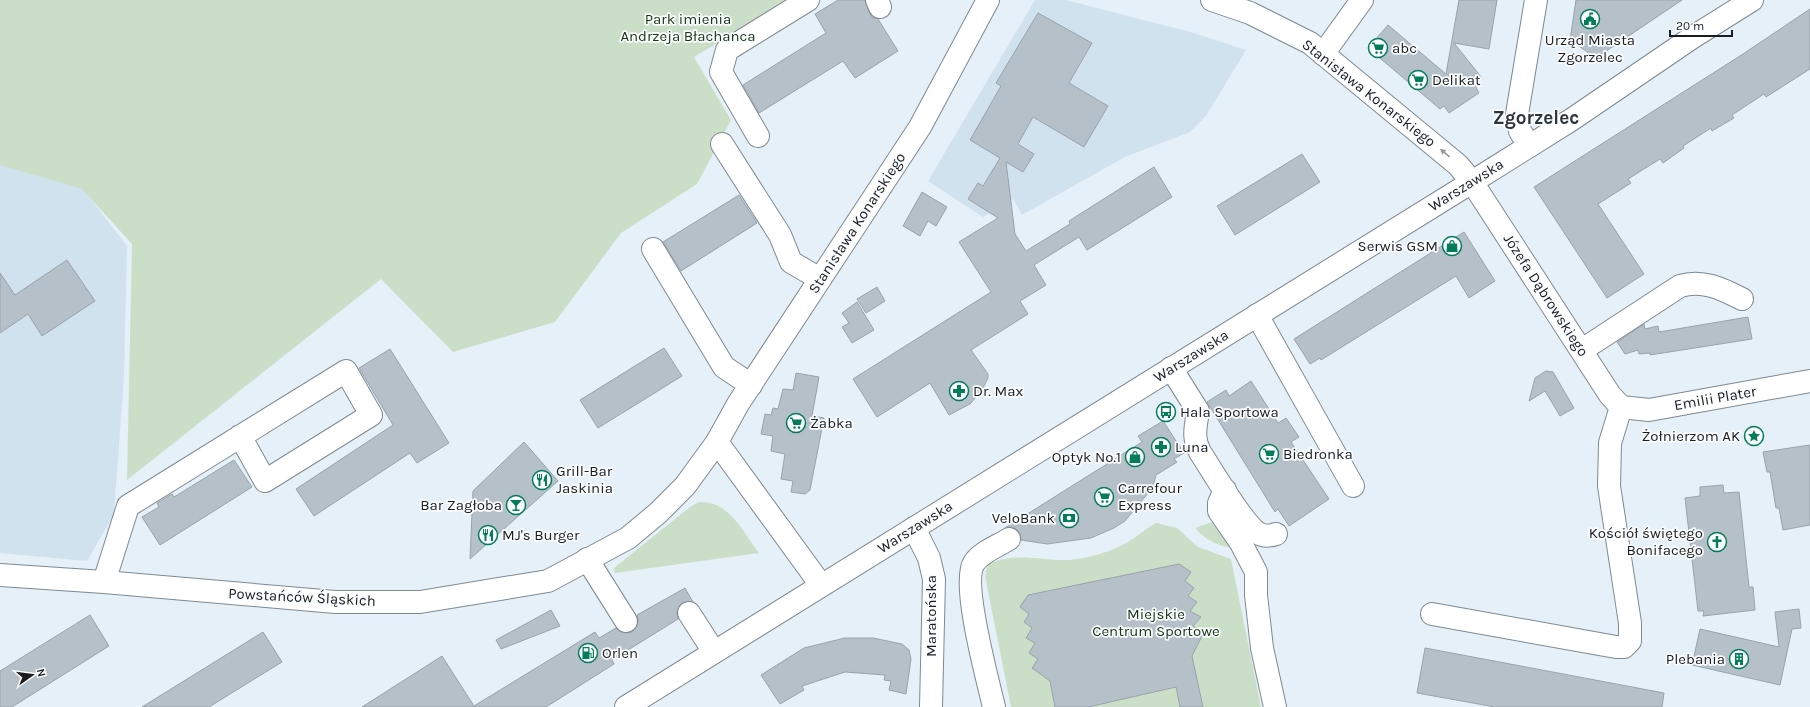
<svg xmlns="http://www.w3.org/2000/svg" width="1810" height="707" font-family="Karla,sans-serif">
	<rect width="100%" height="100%" fill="#e5f0f9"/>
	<g fill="#d1e2ef">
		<path d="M1035,0H1066L1194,33L1246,50L1206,116L1190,132L1125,157L1022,215L1013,199L983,217L928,181Z"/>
		<path d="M0,163L83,189L127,246L124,376L114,514L87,561L0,553Z"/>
	</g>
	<g fill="#cbdfc8">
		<path d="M0,0H790L694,57L731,120L697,184L621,233L555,322L453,352L381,279L127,480L132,244L82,189L0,165Z"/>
		<path d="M699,502C729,500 743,532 759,553L615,573L614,568L690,507Z"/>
		<path d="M1212,522H1215L1234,548C1218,547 1205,539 1195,528Z"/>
		<path d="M1156,523L1177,528L1198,547L1231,559L1261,707H1011L985,576L988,564C1016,552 1037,560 1066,560C1083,560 1114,551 1128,542C1138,536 1146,528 1156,523Z"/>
	</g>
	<g fill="#b6c0c9" stroke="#99a3ab">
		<path d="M838,0H865L869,12L872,17L878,19L898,51L855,78L843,61L759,113L743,85L826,33L815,14Z"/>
		<path d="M1459,0H1497L1489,49L1454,43L1482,78L1474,84L1479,93L1449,113L1444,106L1440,109L1368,48L1388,25L1446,74Z"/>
		<path d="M1576,0H1682L1596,58L1570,40Z"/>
		<path d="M1810,9V69L1766,97L1764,94L1732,115L1734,118L1712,131L1711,128L1683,146L1684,148L1663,163L1660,159L1628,179L1631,183L1598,204L1644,274L1607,298L1534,187L1743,54Z"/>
		<path d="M1038,13L1092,43L1069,83L1108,106L1084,147L1033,117L1018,144L1034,154L1023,172L1006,162L1015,234L1026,251L1070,224L1069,221L1154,167L1172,197L1087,250L1079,237L1034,265L1046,285L1020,301L1028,314L971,350L988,374V378L982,390L970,404L949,415L930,383L877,417L853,379L991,292L959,242L998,218L968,199L978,183L983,186L1000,158L970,140L1001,86L996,83Z"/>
		<path d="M1302,154L1320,182L1235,235L1217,206Z"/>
		<path d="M922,192L947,207L936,226L928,221L920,236L903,226Z"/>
		<path d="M739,195L757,223L681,271L663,242Z"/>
		<path d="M1464,232L1495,281L1469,298L1456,276L1321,360L1320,358L1310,364L1294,339Z"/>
		<path d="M67,260L95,301L42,336L28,314L0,333V273L15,295Z"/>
		<path d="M877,287L885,301L866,313L857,299Z"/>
		<path d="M857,302L874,330L852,343L842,327L849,323L842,313Z"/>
		<path d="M1748,317L1752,339L1650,355V353L1639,354L1638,350L1625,354L1617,342L1644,324L1645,329L1658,326L1659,332Z"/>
		<path d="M664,348L682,376L598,428L580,400Z"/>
		<path d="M390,349L449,443L417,463L410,453L314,516L296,489L393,425L359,368Z"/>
		<path d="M1546,371L1553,372L1574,408L1560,416L1545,391L1529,401L1535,378Z"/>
		<path d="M796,373L819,377L812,416L824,418L810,490L805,494L791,492L793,481L781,479L785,454L771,451L773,436L761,434L765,414L771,415L773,408L778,409L783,389L793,390Z"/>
		<path d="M1251,381L1278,423L1286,418L1299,437L1291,442L1329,499L1289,526L1278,509L1275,512L1207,402L1226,390L1229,396Z"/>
		<path d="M1163,421L1184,453L1174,459L1177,462L1156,475L1153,487L1125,521L1114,528L1091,538L1047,544L1021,540L1020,533L1015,528H1005L1142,442L1138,436Z"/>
		<path d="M524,442L558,481L470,559L473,491Z"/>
		<path d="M1810,445V525L1783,530L1779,508H1776L1770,472H1767L1763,452Z"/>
		<path d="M234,460L252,487L160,545L142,517L159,507L157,503L172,494L174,497Z"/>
		<path d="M1723,485L1724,493L1739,492L1749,587H1753L1755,610L1703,616L1704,611H1698L1685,498L1700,496V487Z"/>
		<path d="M1179,564L1191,572L1185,581L1194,588L1188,596L1197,602L1190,611L1201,617L1193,626L1204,632L1192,656L1203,707H1180L1176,687L1088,707H1055L1050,681L1032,668L1038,659L1029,653L1035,643L1026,638L1032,628L1024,622L1029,614L1020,607L1028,595Z"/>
		<path d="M685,588L693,602H683L678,607L677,613L678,619L612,660L614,664L546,707H362L442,656L474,706L595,632L599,638L616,628L621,632L627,633L632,632L637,626L638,620L637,615Z"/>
		<path d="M1799,609L1801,628L1792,629L1780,685L1692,665L1700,629L1779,647L1775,612Z"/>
		<path d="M551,610L560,626L501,649L496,640Z"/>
		<path d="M90,615L109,646L12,707H0V671Z"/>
		<path d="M263,632L282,662L209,707H142Z"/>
		<path d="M845,638H873L902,644L909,650L911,659L906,694L889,690L891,681L884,680L885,675L845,672L802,686L804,690L780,704L761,675L804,648Z"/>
		<path d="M1425,648L1664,693L1662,707H1495L1417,693Z"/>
	</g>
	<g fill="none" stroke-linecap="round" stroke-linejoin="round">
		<g stroke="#7f8991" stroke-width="24">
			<g id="minor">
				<path d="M877,0L880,7"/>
				<path d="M1212,0L1250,13L1310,43L1458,165L1472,182"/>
				<path d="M1323,54L1362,0"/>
				<path d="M758,136L721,72L727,50L808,0"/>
				<path d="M722,144L780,235L791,262L820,279"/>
				<path d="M1529,146L1520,131L1517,114L1536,0"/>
				<path d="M653,249L724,367L751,385"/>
				<path d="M1257,315L1353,486"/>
				<path d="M1582,350L1680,286C1703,279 1722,289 1742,299"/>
				<path d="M1171,368L1198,411C1196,426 1192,437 1200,452C1211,469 1244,525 1258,533C1264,537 1270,536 1276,534"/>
				<path d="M717,442L821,585"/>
				<path d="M1225,490L1219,503V511L1241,543L1256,572V595L1262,648L1275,707"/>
				<path d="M914,528L929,558L934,579L931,707"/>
				<path d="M587,559L626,621"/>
				<path d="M0,575L104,582L335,602H420L548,581L628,538L658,513L685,486L717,442L738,404L920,127L988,0"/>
				<path d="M104,582L128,506L346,371L371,415L265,481L240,436"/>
				<path d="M689,613L714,652"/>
				<path d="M1432,614L1616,647H1624L1630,641V623L1609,486L1610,443L1621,407"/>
				<path d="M994,707C988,681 961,583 974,563C981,552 998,546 1009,539"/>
			</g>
		</g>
		<g stroke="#7f8991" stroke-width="24">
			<g id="major">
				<path d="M1472,182L1610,395L1621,407L1649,410L1810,381"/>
				<path d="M626,707L1472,182L1571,120L1693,37L1752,0"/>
			</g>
		</g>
		<use href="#minor" stroke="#fff" stroke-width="22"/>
		<use href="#major" stroke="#fff" stroke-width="22"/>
	</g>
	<defs><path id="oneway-solid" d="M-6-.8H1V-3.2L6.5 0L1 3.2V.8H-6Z"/></defs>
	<use fill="#98999b" href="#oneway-solid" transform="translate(1445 153) rotate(-140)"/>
	<defs>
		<g id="civic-ring" transform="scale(1)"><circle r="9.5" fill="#fafcfe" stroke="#037c5a" stroke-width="1.5"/><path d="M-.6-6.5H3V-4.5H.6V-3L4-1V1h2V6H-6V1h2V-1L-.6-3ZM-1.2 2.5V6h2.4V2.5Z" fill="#037c5a"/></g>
		<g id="supermarket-ring" transform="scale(1)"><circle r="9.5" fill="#fafcfe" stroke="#037c5a" stroke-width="1.5"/><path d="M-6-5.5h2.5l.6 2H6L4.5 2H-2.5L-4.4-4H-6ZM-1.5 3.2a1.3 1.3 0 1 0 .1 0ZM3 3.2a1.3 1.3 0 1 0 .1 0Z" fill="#037c5a"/></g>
		<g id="shop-ring" transform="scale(1)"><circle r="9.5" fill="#fafcfe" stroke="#037c5a" stroke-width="1.5"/><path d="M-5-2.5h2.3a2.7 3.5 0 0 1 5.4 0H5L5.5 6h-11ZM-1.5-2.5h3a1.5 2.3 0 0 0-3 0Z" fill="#037c5a"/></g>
		<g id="pharmacy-ring" transform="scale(1)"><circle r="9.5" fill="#fafcfe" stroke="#037c5a" stroke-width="1.5"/><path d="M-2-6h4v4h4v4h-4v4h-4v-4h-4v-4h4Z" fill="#037c5a"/></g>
		<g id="bus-ring" transform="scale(1)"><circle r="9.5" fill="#fafcfe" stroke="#037c5a" stroke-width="1.5"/><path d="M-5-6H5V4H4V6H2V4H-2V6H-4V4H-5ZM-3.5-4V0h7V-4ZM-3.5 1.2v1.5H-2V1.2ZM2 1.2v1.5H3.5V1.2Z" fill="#037c5a"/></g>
		<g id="sight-ring" transform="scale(1)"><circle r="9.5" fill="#fafcfe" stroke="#037c5a" stroke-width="1.5"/><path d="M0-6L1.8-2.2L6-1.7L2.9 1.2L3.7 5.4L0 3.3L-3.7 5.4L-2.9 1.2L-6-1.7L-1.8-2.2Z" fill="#037c5a"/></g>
		<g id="restaurant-ring" transform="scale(1)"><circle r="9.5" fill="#fafcfe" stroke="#037c5a" stroke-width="1.5"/><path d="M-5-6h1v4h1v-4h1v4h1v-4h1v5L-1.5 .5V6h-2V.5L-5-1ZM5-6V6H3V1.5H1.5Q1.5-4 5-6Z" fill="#037c5a"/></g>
		<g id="bar-ring" transform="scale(1)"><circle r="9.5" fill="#fafcfe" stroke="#037c5a" stroke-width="1.5"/><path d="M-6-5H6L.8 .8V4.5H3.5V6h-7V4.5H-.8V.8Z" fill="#037c5a"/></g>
		<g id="bank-ring" transform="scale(1)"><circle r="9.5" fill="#fafcfe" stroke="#037c5a" stroke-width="1.5"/><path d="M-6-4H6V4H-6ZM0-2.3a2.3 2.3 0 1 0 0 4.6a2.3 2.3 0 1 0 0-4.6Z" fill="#037c5a"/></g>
		<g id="church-ring" transform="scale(1)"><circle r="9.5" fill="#fafcfe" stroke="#037c5a" stroke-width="1.5"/><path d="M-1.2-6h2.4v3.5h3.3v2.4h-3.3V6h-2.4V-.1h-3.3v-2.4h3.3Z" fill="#037c5a"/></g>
		<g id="fuel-ring" transform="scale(1)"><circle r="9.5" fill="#fafcfe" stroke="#037c5a" stroke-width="1.5"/><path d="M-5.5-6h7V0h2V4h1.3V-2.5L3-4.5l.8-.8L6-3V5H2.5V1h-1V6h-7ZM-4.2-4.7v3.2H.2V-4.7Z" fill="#037c5a"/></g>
		<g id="building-ring" transform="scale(1)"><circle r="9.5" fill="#fafcfe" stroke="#037c5a" stroke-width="1.5"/><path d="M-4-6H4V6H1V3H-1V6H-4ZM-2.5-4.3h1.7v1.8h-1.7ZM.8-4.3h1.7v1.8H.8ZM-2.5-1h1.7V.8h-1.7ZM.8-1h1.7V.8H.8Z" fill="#037c5a"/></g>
	</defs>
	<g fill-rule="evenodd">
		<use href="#civic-ring" x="1590" y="19"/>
		<use href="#supermarket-ring" x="1378" y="48"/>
		<use href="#supermarket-ring" x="1418" y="80"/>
		<use href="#shop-ring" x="1452" y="246"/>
		<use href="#pharmacy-ring" x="959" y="391"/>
		<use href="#bus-ring" x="1166" y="412"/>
		<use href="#supermarket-ring" x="796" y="423"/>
		<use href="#sight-ring" x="1754" y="436"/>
		<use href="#pharmacy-ring" x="1161" y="447"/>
		<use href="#supermarket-ring" x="1269" y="454"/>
		<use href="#shop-ring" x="1135" y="457"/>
		<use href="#restaurant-ring" x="542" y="480"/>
		<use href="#supermarket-ring" x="1104" y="497"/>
		<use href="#bar-ring" x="516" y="505"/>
		<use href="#bank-ring" x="1069" y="518"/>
		<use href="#restaurant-ring" x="488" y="535"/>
		<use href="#church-ring" x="1717" y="542"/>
		<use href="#fuel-ring" x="588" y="653"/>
		<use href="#building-ring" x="1739" y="659"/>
	</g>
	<g text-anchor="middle" stroke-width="3.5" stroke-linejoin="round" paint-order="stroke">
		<g font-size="15" fill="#163612" stroke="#fafcfe">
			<text x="688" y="24">Park imienia<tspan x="688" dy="17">Andrzeja Błachanca</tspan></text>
			<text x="1156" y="619">Miejskie<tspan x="1156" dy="17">Centrum Sportowe</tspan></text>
		</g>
		<g font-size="15" fill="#1a1d20" stroke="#fafcfe" text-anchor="start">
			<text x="1590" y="45" text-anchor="middle">Urząd Miasta<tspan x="1590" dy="17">Zgorzelec</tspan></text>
			<text x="1392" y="53">abc</text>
			<text x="1432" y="85">Delikat</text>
			<text x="1438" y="251" text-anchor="end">Serwis GSM</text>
			<text x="973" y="396">Dr. Max</text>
			<text x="1180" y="417">Hala Sportowa</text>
			<text x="810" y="428">Żabka</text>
			<text x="1740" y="441" text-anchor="end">Żołnierzom AK</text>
			<text x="1175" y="452">Luna</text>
			<text x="1283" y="459">Biedronka</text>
			<text x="1121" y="462" text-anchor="end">Optyk No.1</text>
			<text x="556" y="476">Grill-Bar<tspan x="556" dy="17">Jaskinia</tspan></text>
			<text x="1118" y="493">Carrefour<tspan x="1118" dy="17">Express</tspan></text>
			<text x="502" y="510" text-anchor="end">Bar Zagłoba</text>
			<text x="1055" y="523" text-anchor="end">VeloBank</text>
			<text x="1703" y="538" text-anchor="end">Kościół świętego<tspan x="1703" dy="17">Bonifacego</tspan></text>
			<text x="502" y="540">MJ's Burger</text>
			<text x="602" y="658">Orlen</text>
			<text x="1725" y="664" text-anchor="end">Plebania</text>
		</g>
		<g font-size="15" fill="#1a1d20" stroke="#fafcfe">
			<text transform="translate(1369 93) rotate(38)" y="5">Stanisława Konarskiego</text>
			<text transform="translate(1466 185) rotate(-32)" y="5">Warszawska</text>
			<text transform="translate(857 223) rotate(-57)" y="5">Stanisława Konarskiego</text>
			<text transform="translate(1546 295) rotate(57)" y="5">Józefa Dąbrowskiego</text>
			<text transform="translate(1191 356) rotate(-32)" y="5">Warszawska</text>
			<text transform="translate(1715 398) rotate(-10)" y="5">Emilii Plater</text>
			<text transform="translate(915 527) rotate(-32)" y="5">Warszawska</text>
			<text transform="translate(302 597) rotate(3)" y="5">Powstańców Śląskich</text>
			<text transform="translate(931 616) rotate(-90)" y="5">Maratońska</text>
		</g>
		<g font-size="19" font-weight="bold" fill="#2e363d" stroke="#fafcfe">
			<text x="1536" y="124">Zgorzelec</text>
		</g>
	</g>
	<g transform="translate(32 675) rotate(76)" stroke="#fafcfe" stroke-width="3" paint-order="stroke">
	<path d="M0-3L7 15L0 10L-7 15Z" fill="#1a1d20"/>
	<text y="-6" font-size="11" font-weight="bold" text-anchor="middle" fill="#1a1d20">N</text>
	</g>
	<path d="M1670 30v6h62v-6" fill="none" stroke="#1a1d20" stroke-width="2"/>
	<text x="1676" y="30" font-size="12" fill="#1a1d20" stroke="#fafcfe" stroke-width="3" paint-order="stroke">20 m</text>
</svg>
